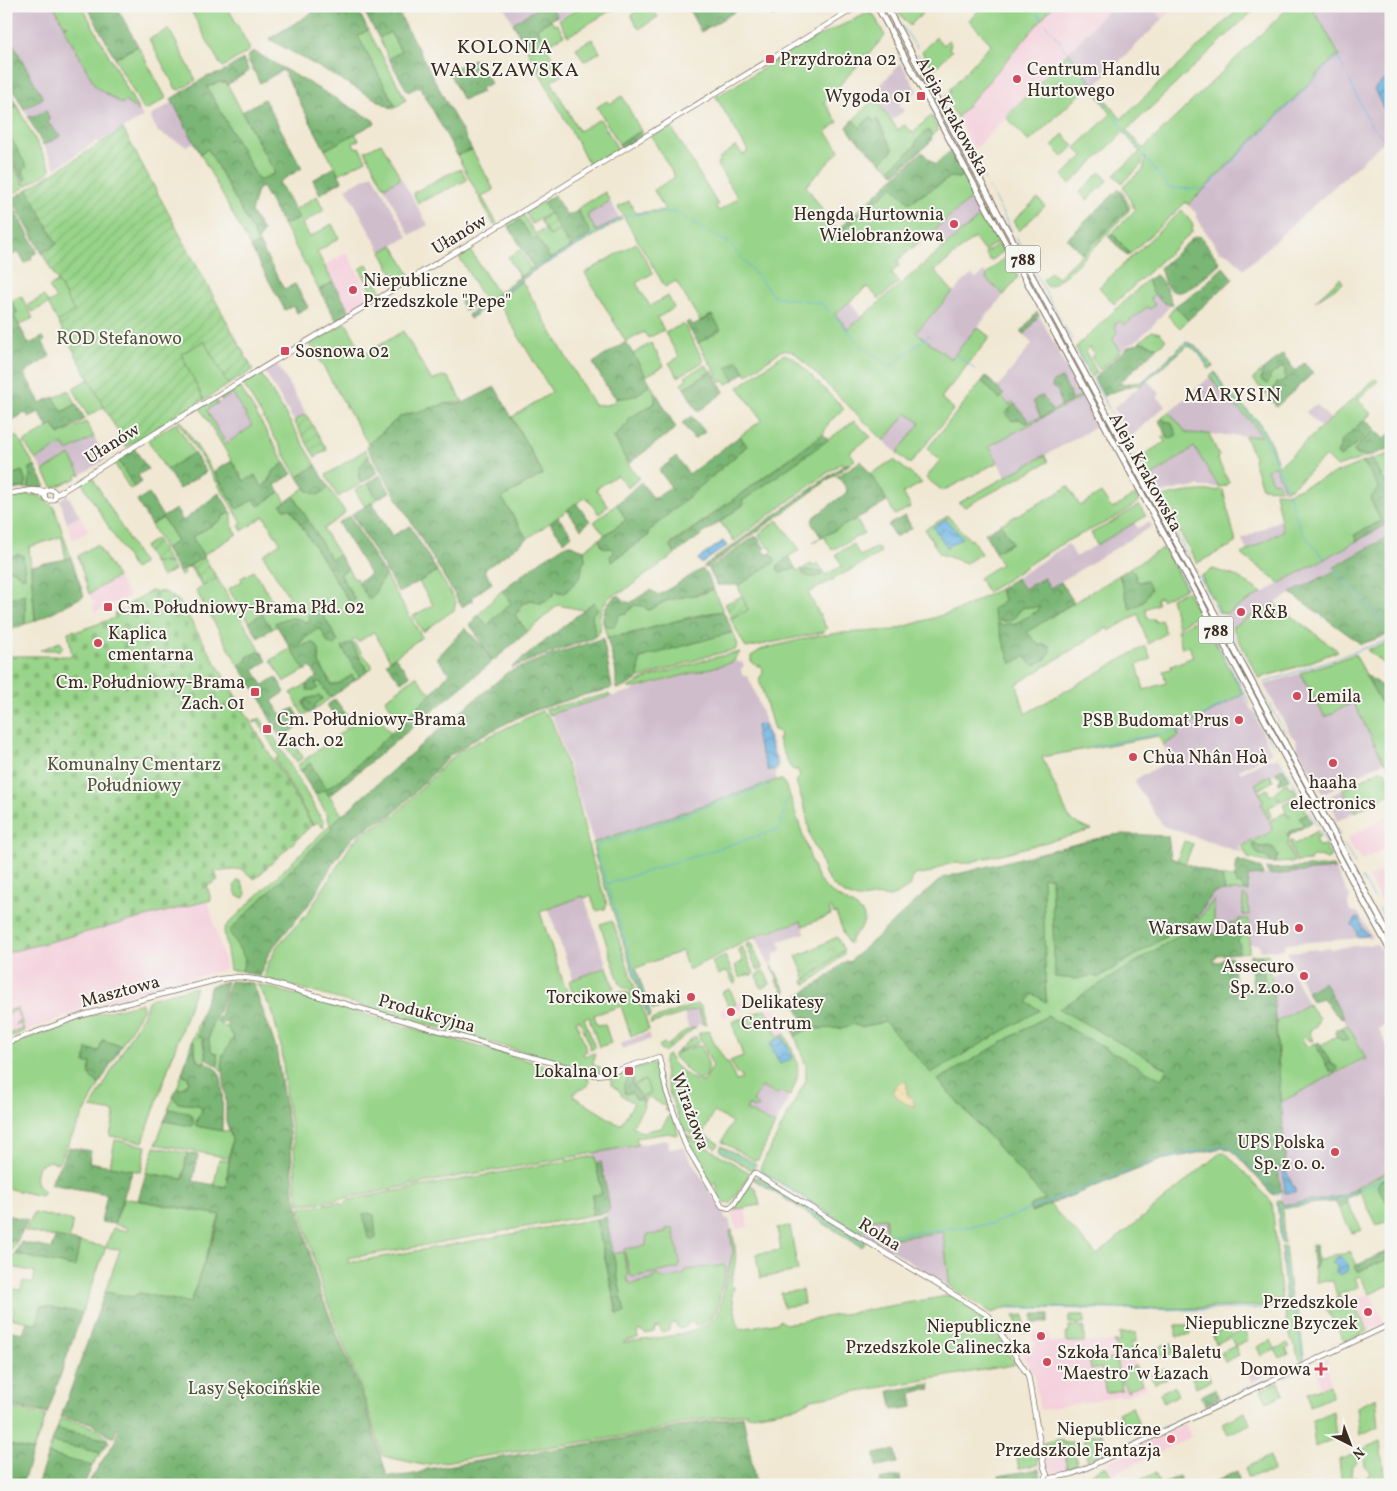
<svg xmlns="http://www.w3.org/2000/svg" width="1397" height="1491" font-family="Vollkorn,serif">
	<defs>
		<pattern id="forest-crowns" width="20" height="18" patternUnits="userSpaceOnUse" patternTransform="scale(1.25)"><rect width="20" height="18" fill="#7ab675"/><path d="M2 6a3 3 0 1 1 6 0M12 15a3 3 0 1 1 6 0" fill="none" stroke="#65945f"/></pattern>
		<pattern id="sand-dots" width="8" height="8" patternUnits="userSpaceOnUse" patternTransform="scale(1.25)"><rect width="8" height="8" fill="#eeda9e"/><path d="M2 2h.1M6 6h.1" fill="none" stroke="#cdbb88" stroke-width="1.8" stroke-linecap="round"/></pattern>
		<pattern id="cemetery-stones" width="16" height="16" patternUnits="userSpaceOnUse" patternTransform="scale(1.25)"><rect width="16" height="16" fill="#98d489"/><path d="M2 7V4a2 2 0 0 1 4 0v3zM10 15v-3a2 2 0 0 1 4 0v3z" fill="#84b676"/></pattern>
		<pattern id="park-crowns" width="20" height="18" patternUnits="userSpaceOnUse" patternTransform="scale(1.25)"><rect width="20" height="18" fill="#98d489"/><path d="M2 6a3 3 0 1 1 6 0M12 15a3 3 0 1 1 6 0" fill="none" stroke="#84b676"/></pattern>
		<pattern id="garden-furrows" width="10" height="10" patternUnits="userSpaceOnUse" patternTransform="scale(1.25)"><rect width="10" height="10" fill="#98d489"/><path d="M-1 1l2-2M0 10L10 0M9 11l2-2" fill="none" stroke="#84b676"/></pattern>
		<pattern id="water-waves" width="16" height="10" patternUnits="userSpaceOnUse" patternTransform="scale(1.25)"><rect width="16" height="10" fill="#69b3e2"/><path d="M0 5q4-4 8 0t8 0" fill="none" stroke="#5892b7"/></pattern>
	</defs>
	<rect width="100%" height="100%" fill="#f6f6f2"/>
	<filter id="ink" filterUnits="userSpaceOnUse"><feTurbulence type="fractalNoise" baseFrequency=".02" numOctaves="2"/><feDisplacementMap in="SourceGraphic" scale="10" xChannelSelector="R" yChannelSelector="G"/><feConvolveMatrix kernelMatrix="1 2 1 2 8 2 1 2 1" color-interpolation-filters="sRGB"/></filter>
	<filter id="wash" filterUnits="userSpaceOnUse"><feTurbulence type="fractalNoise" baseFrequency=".0096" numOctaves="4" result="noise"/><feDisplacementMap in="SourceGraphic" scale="20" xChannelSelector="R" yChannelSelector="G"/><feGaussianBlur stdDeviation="1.12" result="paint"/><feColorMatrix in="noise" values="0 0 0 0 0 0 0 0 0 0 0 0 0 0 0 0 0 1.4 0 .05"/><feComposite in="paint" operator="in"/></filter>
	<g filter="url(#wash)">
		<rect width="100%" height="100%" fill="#f1e8d3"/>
		<g fill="#f4cfdc">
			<path d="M1038,6H1112L1049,74L974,150L957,118L1044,16Z"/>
			<path d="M1150,6H1177L1163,19Z"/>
			<path d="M347,252L372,299L350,312L325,265Z"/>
			<path d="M80,516L89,531L73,540L67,523Z"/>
			<path d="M117,577L129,597L95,612L93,606L95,603L94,601L91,600L89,594Z"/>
			<path d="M1391,815V845L1360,861L1358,853H1355L1347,838Z"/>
			<path d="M1391,867V896L1381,901L1368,878Z"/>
			<path d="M208,901L226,969L100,1003L6,1039V953Z"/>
			<path d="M744,1001L747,1008L734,1012L724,1018L720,1010Z"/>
			<path d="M770,1007L776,1010L786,1034L778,1038L766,1009Z"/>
			<path d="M745,1208L748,1227L736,1229L731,1210Z"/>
			<path d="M1370,1294L1385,1323L1368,1331L1351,1300Z"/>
			<path d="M1033,1332H1048L1049,1342H1114L1121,1357L1133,1359L1146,1387L1132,1394L1040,1410L1034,1374L1022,1355L1023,1351L1036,1344V1342H1033Z"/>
			<path d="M1327,1358L1330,1384L1320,1389L1316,1363Z"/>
			<path d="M1185,1424L1191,1437L1113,1474L1108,1464L1109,1461Z"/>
			<path d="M1063,1448L1067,1471L1059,1474L1047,1468L1044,1451Z"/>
		</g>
		<g fill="#d0bdcc">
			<path d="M6,6H82L143,117L99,143L97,141L56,168L24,109L43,98L6,31Z"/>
			<path d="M504,6H541L513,23Z"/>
			<path d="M551,6H579L558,19Z"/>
			<path d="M1112,6H1150L1163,19L1094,86L1069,52Z"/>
			<path d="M1310,6H1391V135L1244,269L1230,255L1219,251L1203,228L1196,215V213L1188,205L1336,56H1340L1321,22Z"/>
			<path d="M901,63L917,91L899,104L904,111L891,121L872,94Z"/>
			<path d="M173,102L195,142L186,146L158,132L151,118L152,115Z"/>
			<path d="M373,174L408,237L381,252L346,188Z"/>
			<path d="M401,178L428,225L410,235L384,187Z"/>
			<path d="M973,197L983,215L942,249L929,234Z"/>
			<path d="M610,201L620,218L596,232L587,215Z"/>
			<path d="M984,272L987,274L986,279L1004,295L951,359L916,332L965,280L972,275L976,279Z"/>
			<path d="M1155,294L1167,305H1171L1149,329L1136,341L1128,345L1121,351L1113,340L1117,328L1114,324L1120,321L1125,325L1147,307L1149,298Z"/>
			<path d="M850,302L862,317L848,329L835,314Z"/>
			<path d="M1039,315L1081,395L1071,401L1069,391L1064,381L1052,387L1058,391L1061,406L1052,411L1046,399L1043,396L1038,397L1033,401L1041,418L1029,421L1013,402L1009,405L997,388L1032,344L1024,335Z"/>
			<path d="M277,364L306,414L294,421L265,372Z"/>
			<path d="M1210,377L1220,390L1254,425L1261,437L1187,433L1169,412Z"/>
			<path d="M1147,380L1160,394L1157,397L1165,406L1130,438L1114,408Z"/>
			<path d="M233,393L252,426L226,444L207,411L208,409Z"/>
			<path d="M1082,397L1098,426L1006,477L989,446Z"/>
			<path d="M1317,405L1331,420L1321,428L1306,412L1313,406Z"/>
			<path d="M907,413L921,423L897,453L884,441Z"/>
			<path d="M94,437L106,459L81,475L70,455L43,471L36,460L64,444L68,451Z"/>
			<path d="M1194,446L1219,487H1201L1199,485L1195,487L1186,489L1184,487L1175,490L1162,493L1158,491L1151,477Z"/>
			<path d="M1275,466L1284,488L1285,490H1280L1277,481L1272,482L1267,469Z"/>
			<path d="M67,494L80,516L67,523L60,500Z"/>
			<path d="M1280,520L1283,531L1247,551L1242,539Z"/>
			<path d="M1149,522L1152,526L1050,588L1024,589L1016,578L1068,544L1076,557L1134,523L1138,528Z"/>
			<path d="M1391,522V535L1334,566L1336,569L1232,627L1225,614Z"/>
			<path d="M736,661L743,663L744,666L741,669L742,675L748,677L753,687L779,763L778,770L775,773L777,780L594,843L552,715L553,713Z"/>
			<path d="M1300,673L1325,717L1375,690L1391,721V758L1323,794L1297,746L1296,740L1291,735L1264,685Z"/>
			<path d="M1243,694L1259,725L1271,751L1270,753L1239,770L1241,773L1268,758L1272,760L1277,757L1283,768L1276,772L1275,775L1271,777L1270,776L1255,784L1265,803L1261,805L1274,830L1239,847L1242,853L1163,826L1135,783L1136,779L1171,760L1163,745L1178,736L1176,732Z"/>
			<path d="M1343,789L1355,812L1337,821L1335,812L1326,801L1327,798Z"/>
			<path d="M1121,834L1168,836L1171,858L1225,878L1335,869L1350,897L1348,904L1349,909L1354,912H1358L1372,937L1284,944V949L1261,951L1259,944H1250L1249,952L1217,955L1203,980L1216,1001L1273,989L1271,976L1289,966L1308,1004L1276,1022L1281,1101L1366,1059L1324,983L1307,992L1287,952L1330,948L1331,950L1334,948L1336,949L1335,948L1377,944L1391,969V1022L1378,1029L1388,1046L1391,1045V1170L1342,1196L1282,1205L1278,1168H1285L942,878L1107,836Z"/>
			<path d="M584,896L607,967L573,979L548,908Z"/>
			<path d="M802,921L805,933L779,941L782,950L774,954V961L769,965L756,937Z"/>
			<path d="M698,1009L704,1024H698L697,1027L689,1030L684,1013Z"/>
			<path d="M649,1033L651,1039L622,1049L620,1043Z"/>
			<path d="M761,1087L776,1094L782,1092L788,1095V1100L775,1125L745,1110L748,1105L757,1109L753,1102Z"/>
			<path d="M665,1140H668L669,1149L683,1147L715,1200L723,1210L725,1219H729L733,1237V1252L724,1289H722L726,1268L723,1264L686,1270L683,1275L662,1279L661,1276L656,1275L652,1280L619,1286L594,1153Z"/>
			<path d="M886,1218L888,1239L944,1232L950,1287L875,1240L869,1239L857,1233L869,1228L868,1220Z"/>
			<path d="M1261,1367L1265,1376L1252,1382L1248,1373Z"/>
		</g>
		<g fill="#98d489" stroke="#6a7f54" fill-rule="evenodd">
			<path d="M54,6H82L139,111L125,101L122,104L96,87L63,26H68L67,24L64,25Z"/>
			<path d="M196,6H227L249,47V51L223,67L220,64L190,9Z"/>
			<path d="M583,6H595L598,11L605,6H618L568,36L559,20Z"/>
			<path d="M646,6H651L658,17L639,29L631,15Z"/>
			<path d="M906,6H930L910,26L899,13Z"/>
			<path d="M983,6H1053L957,118L945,97L951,92L950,89L991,44L969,20Z"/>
			<path d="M1242,6H1258L1127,130L1143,149L1290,6H1310L1321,22L1340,57L1336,56L1188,205L1186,202L1130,254L1112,233L1135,210L1123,186L1143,170L1146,156L1142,160V164L1122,183L1114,175L1140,152L1124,132L1070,184L1062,176L1083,156L1075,148L1111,114L1096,93L1091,88L1096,83L1097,89L1121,119Z"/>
			<path d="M868,13L874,15L885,36L824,102L838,122L826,132L840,150L806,186L839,234L893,185L909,203L951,177L958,178L963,175L975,195L897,261L900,265L891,273L899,282L879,299L867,287L835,314L848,329L984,213L999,241L984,251L974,238L935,271L953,292L916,332L951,359L977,327L990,337L941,398L954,409L911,463H908L897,453L920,423L907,413L884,441L794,352L782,350L747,375L738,361L727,368L734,380L727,384L723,381L721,382L698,343L720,330L711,315L700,321L676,281L665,287L618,207L629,201L636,213L665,210L654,190L675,177L651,136L670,125L718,205L716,207L719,211L738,198L717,165L720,158L736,146L743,155L748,151L716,97L818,35L819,36Z"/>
			<path d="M551,20L554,25L557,24L564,35L546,46L562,75L551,81L579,131L600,119L618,149L590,166L524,44L540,35L537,28Z"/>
			<path d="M169,29L196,80L180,90L176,89L149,39Z"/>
			<path d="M368,30L406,100L396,107L357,36Z"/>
			<path d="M390,32L401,52L389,59L379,38Z"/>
			<path d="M936,37L943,45L948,40L951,44L949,49L952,51L934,69L930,62L927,63L922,51Z"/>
			<path d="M592,39L600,52L585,61L583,60L576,48Z"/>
			<path d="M138,46L166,98L147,110L143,109L115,58Z"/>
			<path d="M1069,52L1092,83L1029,142L1006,117Z"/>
			<path d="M219,82H226L275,173L259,181L207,87Z"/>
			<path d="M622,96L641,131L619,144L597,107L607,101L610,104Z"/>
			<path d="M875,98L898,130L904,125L913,132L931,116L938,130L932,135L928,131L917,140L915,146L890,169L881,162L893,150L877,119L874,122L871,116L860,128L853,120Z"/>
			<path d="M17,106L50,167L49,172L26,186L23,180H25L23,171L26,167L6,129V112Z"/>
			<path d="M355,133L359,140L353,143L356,148L359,147L366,160L339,174L325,150Z"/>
			<path d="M1063,134L1074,146L1063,157L1052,146Z"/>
			<path d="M381,143L401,178L384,187L365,151Z"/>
			<path d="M208,149L259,243L251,248L200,153Z"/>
			<path d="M472,150L494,190L482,197L497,223L494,225L457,155Z"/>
			<path d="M10,160L25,187L6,198V163Z"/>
			<path d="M461,169L467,180L418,203L413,193L444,176Z"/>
			<path d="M1100,172L1108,181L1087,200L1080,192Z"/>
			<path d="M1122,191L1130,207L1128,212C1115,225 1060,286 1047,287L1043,279L1051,272L1057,278L1128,209L1120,192Z"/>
			<path d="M605,192L610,201L587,215L596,231L621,217L622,219L572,249L571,248L550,259L537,238L532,239L520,220L509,227L507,223L523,214L535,234L545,229L550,236L560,230L570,247L591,234L577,209Z"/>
			<path d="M317,196L324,210L302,224L310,237L332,224L339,238L317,252L333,282L319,290L283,224L290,223L299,219L294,210Z"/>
			<path d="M1038,198L1045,206L1019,231L1013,221Z"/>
			<path d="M543,202L550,213L532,224L525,212Z"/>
			<path d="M1182,210L1193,225L1192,232L1114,304L1099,287Z"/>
			<path d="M636,243L653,273L636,283L650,306L668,296L674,308L657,318L664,330L648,338L644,332L626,342L585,273Z"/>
			<path d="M1000,243L1004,251L991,261L985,253Z"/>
			<path d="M393,245L410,275L397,282L381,252Z"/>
			<path d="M469,248L498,294L486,303L458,255Z"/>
			<path d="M520,250L531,269L520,277L508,257Z"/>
			<path d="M1007,255L1018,277L1004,295L986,279L987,274Z"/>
			<path d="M367,264L382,292L375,297L360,269Z"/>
			<path d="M1340,278L1343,283L1315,301Z"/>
			<path d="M1147,280L1155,294L1150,298L1155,305L1150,309L1147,307L1125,325L1120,321L1115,324L1117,333L1114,336L1113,340L1121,351L1100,370L1091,357L1094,355L1090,347L1085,351L1097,372L1091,377L1076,350V347Z"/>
			<path d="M522,281L594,405H607L614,402L616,398C630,398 641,395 650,383C653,389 658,396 655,403L628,419L629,423L614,437L628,464L639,478L628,488L617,475L596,489L608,506L599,514L586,497L527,539L502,498L543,474L512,417L552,392L497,300Z"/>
			<path d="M58,282L74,311L58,322L48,304L32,312L28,305L44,296L48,303L56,299L49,287Z"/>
			<path d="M21,296L33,318L19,325L14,316L17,313L11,301Z"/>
			<path d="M1175,306L1188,320L1180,328L1168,316Z"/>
			<path d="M346,323L364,355L403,331L432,381L442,376L448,377L463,402L445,404L401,416L368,444L310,344Z"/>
			<path d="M681,325H684L703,360V362L678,377L669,363L679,357L665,333Z"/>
			<path d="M1152,331L1160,333L1166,340L1158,347L1142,342L1137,344Z"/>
			<path d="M204,340L228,385L204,400L180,354Z"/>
			<path d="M1186,342L1195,345L1213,366L1209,369C1203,360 1198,348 1187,346L1140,386L1135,385L1128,387L1131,383L1142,382Z"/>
			<path d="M651,343L664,366L646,376L633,354Z"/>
			<path d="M784,354L794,358L844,409L829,422L823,434L670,545L675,554L622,592C611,592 602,604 600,614C599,620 601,626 600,631C598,636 595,637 590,639C597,630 592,624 592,615C592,611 594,606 594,602L583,610L558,605L527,632L515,615L530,600L546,602L556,592L581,576L582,565L585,561L584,550L599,539L603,547L613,548L615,553L612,562L649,535L648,532L747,446L740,436L762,420L738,387Z"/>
			<path d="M704,365L707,366L710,372L684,388L681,383L687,379L685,377Z"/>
			<path d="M1282,367H1285V380L1274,388L1272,402L1253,379L1263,370L1261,380L1267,384L1271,375Z"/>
			<path d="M260,372L316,465L298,477L242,382Z"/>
			<path d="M1215,372L1224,387L1259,422L1271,444L1279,466L1375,379L1378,381L1358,399L1371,414L1341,442V446L1338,452L1341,457L1345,453L1373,427L1374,429L1360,443L1354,452L1361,456L1367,454L1369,456L1337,467L1326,456L1292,487L1285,490L1275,466L1267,469L1272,482L1277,481L1280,489L1262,488L1253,460L1254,457L1245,436H1261L1254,425L1220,390L1210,377Z"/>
			<path d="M89,379L104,407L88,416L73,388Z"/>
			<path d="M982,381L999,399L1002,397L1009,405L1013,402L1015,404L1006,412L1012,421L1019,419L1026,423L1041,417L1081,395L1082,397L989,446L998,462L943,491L926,478L940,460L927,449Z"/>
			<path d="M239,385L285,463C272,470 274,478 262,487L244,481L200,408L215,399L218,403L208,409L207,411L226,444L252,426L233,394L221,400L220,397Z"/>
			<path d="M69,390L76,404L62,412L54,398Z"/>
			<path d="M1169,412L1187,433L1209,434L1219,456L1217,458L1229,483L1226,486L1219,487L1194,447L1149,478L1138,458L1165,442L1162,437L1166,435L1169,439L1175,430L1171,423L1164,421L1162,418Z"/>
			<path d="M180,420L237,509L254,499L259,506L280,492L286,502L281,505L291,509L350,603L355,600L340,574L348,569L354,579L356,578L369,599L374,596L376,590L385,575L422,637L390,660L374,632L358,642L355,639L352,641L372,665V668L368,671L351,643L342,648L360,677L355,680L352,675L338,684L332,685L319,663V649L312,643L301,646L299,643L317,629H321L337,644L309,615L310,621L307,623C296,616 287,617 276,623L277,626L272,629L262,614L249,622L229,590L230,588L242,581L241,578L254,571L274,604L289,597L263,555L280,543L264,516L242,531L239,525L242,523L234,510L178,421Z"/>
			<path d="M854,421L871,437L850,452L855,460C851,463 847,466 841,463L734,541L720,522L744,504L742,501Z"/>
			<path d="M86,422L94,437L68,451L63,444L36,460L24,442L53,425L59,435Z"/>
			<path d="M176,423L194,453L166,470L148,440Z"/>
			<path d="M17,436L35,466L30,468L29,488H25L26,481L22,471L6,477V441Z"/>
			<path d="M365,450L368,456L358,477L362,483L338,497L326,475Z"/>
			<path d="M1391,454V483L1386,484L1372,459Z"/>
			<path d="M70,455L81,475L78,474L76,475L77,478L53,488L43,471Z"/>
			<path d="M1045,455L1048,462L965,507L959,503Z"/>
			<path d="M117,458L134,487L130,489L113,461Z"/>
			<path d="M894,460L922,483L903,493L911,507L895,515L880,488L870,474Z"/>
			<path d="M1363,462L1380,488L1371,501L1381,521L1354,535L1357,541L1280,583L1241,554L1283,531L1275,492L1288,493Z"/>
			<path d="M91,475L143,564L134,569L81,481Z"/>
			<path d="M368,483L377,499L365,507L355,490Z"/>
			<path d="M1068,486L1080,506L1101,493L1112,509L1135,495L1139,501C1114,523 1082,531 1055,548C1031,561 1011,579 987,592L979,578L1001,564L995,552L1011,543L1001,524L1058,493Z"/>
			<path d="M304,488L312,493L318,495L329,488L345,512L342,516L323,529L339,555L331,560L294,496Z"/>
			<path d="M1223,490L1236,543L1197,563L1161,498C1181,491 1202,491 1223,490Z"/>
			<path d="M26,494L38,495L54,507L71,558L66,560L62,538L60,537L29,547L35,621L25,624V594L6,600V571L15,570L17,574L18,554L6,558V497L13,495Z"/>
			<path d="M617,504L626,520L605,535L594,522Z"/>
			<path d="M1139,505L1146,516L1097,545L1091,533L1109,524Z"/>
			<path d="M232,512V525L237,534L203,555L192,537L223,519L222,517Z"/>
			<path d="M948,516L970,540L972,539L981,554L966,563L940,554L925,529Z"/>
			<path d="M163,518L177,541L165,549L151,525Z"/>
			<path d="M856,519L864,533L832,550L824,536Z"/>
			<path d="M778,520L800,550L789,556L777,567L780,573L795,568L798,571L811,564L813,566L818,563L825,575L842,566L836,554L853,544L860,556L877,547L881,553L808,593L827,629L824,632L746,648L730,618L748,610L737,584L739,585L776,561L771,554L772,547H768L759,535L760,533Z"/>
			<path d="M97,544L117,577L89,594L78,556Z"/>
			<path d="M1163,548L1186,588L1161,600L1160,597L1156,599L1158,604L1145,609L1148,619H1154L1155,622L1161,620L1166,633L1148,644L1138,614L1109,631L1107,628L1017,684L1025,714L1145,646L1151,659L1137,665L1144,690L1166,683L1163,671L1171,669V666L1193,657L1189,646L1182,648L1177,630L1201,617L1243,694L1177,732L1179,736L1163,745L1158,736L1042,757L1069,818L1079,825L1092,830L967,863C961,863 955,863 949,864C939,866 927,878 917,874L911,878L912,881L910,886C904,890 896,896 889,897C885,897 881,895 877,896C870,897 865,899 858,899C855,899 850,896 847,895C825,884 824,871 818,851L815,849L810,835L806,812L797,785L796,781L800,777L798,770H793L790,767L778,740L780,736L778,731L774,730L759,679L763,673L762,666H757L751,661V656L762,649L816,636L840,633L893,630L959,610L999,589L1005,601L998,620C1014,624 1014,615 1024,607L1039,606V610L1013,626L1010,623L1002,626L999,623H997L1011,663L1025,655L1030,663L1040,646L1026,632L1119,575L1130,609L1143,601L1145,580L1140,582L1137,581L1134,572L1130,568Z"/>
			<path d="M153,562L170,563L174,570L162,577Z"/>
			<path d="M191,565L204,585L217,578L262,653L258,652L247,658L248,660L239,666L196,591L202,586L190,567L183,570L185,574L181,576L179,572Z"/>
			<path d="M1213,569L1238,577L1262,593L1225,614L1220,612L1201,576Z"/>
			<path d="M437,571L456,602L454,610L424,631H422L413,616L433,605L419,582Z"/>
			<path d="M713,589L723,611C683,615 647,633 607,637L603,622L606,626L620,614L627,613L634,605L643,606L648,610L668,600L705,593Z"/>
			<path d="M502,590L511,603L487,625L478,615Z"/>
			<path d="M1183,592H1187L1199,614L1178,627L1171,598Z"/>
			<path d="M1274,603L1338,651L1300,666L1259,678L1232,627Z"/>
			<path d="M733,632L738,645L735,650L711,655L638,679L640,658Z"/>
			<path d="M60,642L63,646L60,650H40Z"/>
			<path d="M1391,642V669L1367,650Z"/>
			<path d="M291,648L305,670L284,682L271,660Z"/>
			<path d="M740,652L733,662L637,688H628L647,678L708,659Z"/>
			<path d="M1355,654L1391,721V771L1386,761L1384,762L1353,702L1325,717L1300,673Z"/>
			<path d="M416,676L431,694L402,722L385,700Z"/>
			<path d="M318,681L320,682L330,698L313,711L314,706L323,698L319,696L306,699L303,703L305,708L309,713L303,715L291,693L307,684L306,687L317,686L315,683Z"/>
			<path d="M608,694L611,696L553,713L552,715L548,714L546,709Z"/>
			<path d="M373,709L391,733L348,774L326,790L342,815L331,825L332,829L245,959L242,971L230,970L224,930L226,926L330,825L327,814L315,794L325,790L310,763L300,771L298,767L299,764Z"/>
			<path d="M541,711H543L545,714L551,719L559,742L578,800L591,856L607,904L605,909L596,911L591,896L584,898L583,896L540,912C546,931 553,951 559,970C562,976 563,986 568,991C590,1015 610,978 639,998L649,1030L631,1036L621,1006L594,1015L597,1025L605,1024L611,1043L599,1047L589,1017L584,1018L595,1048L591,1050L580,1020L576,1021L587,1051L583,1053L584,1056L595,1053L593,1063L595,1066L600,1067L602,1072H595L264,978L268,964L277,946L307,914L352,843L363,833L395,815L446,763L461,750Z"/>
			<path d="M260,718L268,731L274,737L321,818L324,821L323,828L317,822L313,825L275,759L279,757L258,721L254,723L253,722Z"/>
			<path d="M1380,770L1385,771L1391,782V793L1355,812L1343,789Z"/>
			<path d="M1270,775L1273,781L1258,790L1260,793L1267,789L1270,796C1277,792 1280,786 1287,783L1290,789L1293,787L1297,794L1282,801L1277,796L1280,801L1268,808L1271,817L1268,819L1261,804L1264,802L1255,784Z"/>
			<path d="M777,780H782L788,790L816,875C820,880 823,886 828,890C836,898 865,908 864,919C864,927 855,933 851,939V942L848,944L836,913L834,914L831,907L829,908L831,915L803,926L801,921L761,934L688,970L682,951L636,968L651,1015L648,1018L595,856L593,843Z"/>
			<path d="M1296,797H1298L1307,814L1299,818L1303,823V826L1291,831L1286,835L1289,838L1288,845L1294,862L1275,863L1278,855C1272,844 1264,848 1253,846L1258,854L1269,859L1270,863L1248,858L1242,846L1273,831L1269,821L1284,813L1290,818V816L1285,813L1286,812L1283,804Z"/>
			<path d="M1317,831L1320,837H1316L1317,845L1320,846L1324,845L1331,857L1326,859C1322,855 1315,856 1311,858L1310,861L1296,862L1290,844L1291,840L1295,844Z"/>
			<path d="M1184,841L1193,844L1185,864L1177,861Z"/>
			<path d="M1042,877H1051L1055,977L1076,979L1089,976L1099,977L1198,917L1199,920L1214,899V926H1198L1197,921V934L1185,932L1060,1009L1167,1069L1161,1080L1047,1016L938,1080L1045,1199L1031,1212L1049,1204L1097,1255L1220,1153H1226L1272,1202L1282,1305L1177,1309L1008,1307L992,1313L950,1287L943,1232L888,1239L885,1218L869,1220L870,1228L859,1232L763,1172L760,1168L806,1080V1066L795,1036L808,1029L845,1028L852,1024L861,1027L885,1022L1039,1010L1027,1002L1033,993L1046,1002ZM906,1082L907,1094L914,1101L901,1100L893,1092L894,1088Z"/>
			<path d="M1222,877H1235L1241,884L1244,891H1225Z"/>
			<path d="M237,881H241L246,893L244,898L237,896L234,886Z"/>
			<path d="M1243,895L1248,898L1249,915H1243Z"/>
			<path d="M1239,919H1249V927L1229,926V923L1239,922Z"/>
			<path d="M610,921L613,922L636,992L635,993L623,987L620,984L600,924Z"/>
			<path d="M1239,928H1249V952L1238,953L1239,944L1238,940L1242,936L1243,932Z"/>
			<path d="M751,943L763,969L758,971L746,945Z"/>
			<path d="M742,947L754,973L750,976L749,974L740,978L735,966L743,961L738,949Z"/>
			<path d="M844,950V954L826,970L807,984L803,983V981Z"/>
			<path d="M1268,954L1273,989L1266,990L1261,955Z"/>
			<path d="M725,956L737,982L734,984L727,971L718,975L712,962Z"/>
			<path d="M607,967L614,988C600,993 586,1001 572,991L569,981Z"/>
			<path d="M765,971L770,984L761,988L756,975Z"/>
			<path d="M257,984L589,1078L588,1080L590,1083L584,1088L574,1093L573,1096L618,1124H621L634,1103L621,1095L620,1091L611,1085V1077L652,1063L655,1066L671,1110L667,1111L665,1110L666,1107L649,1097L644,1103L643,1097L651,1093L645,1080L634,1085L632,1081L627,1080L624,1084L626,1094L630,1092L640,1100L642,1099L644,1107L632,1126L642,1132L661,1128L669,1116H673L678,1134L676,1135L668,1133L636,1138L638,1145L533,1164L465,1175L324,1202L299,1204L296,1188L294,1144L286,1099L282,1051L272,1010Z"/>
			<path d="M196,987L143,1142L110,1136L115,1112L91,1108L145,1010L148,1001L153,998Z"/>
			<path d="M730,989L736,1004L729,1007L722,992Z"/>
			<path d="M671,996L673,1003L653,1010L651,1004Z"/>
			<path d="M142,1003L143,1008L121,1046L103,1040L99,1051L87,1050L91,1063L89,1072L99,1085L58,1163L49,1161L38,1166C34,1178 34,1183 44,1192L41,1196L6,1188V1047L88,1016Z"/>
			<path d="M697,1004L701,1007L707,1024H704L698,1009L650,1024L651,1020Z"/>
			<path d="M1308,1004L1319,1018L1316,1027L1309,1031L1313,1041L1308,1040L1304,1036L1302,1040L1308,1047L1314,1043L1329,1070L1335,1065L1331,1064L1321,1045L1336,1036L1345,1041L1349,1039L1342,1027L1348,1025L1366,1059L1361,1060L1281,1102L1276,1022Z"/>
			<path d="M18,1008L24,1031L10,1038L11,1033L23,1029L21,1024L16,1025V1023L20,1021L17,1010L7,1014L6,1011Z"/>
			<path d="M766,1009L778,1037L785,1034C797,1061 804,1068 790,1096L781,1092L776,1094L761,1087L753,1102L759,1106L757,1109L748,1105L746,1110L775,1125L758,1160H754L722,1142L732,1122L714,1112L703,1134L719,1144L716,1148L683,1129C677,1112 659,1074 665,1057L669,1055C670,1065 688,1076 698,1082H704L713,1066L698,1034L709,1030L713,1041L726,1062H728L736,1081L742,1079L739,1073L737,1075L730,1061L743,1056L732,1022Z"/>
			<path d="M215,1015L218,1018L217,1021L224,1027L226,1026L234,1037L223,1055V1072L217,1066L218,1063L217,1054C215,1053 212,1052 210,1049C207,1042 212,1022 215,1015Z"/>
			<path d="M199,1020L206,1058L202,1063L196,1058L195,1044L192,1041Z"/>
			<path d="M696,1027L664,1052L660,1050L659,1046L664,1043L667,1046L685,1031Z"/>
			<path d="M695,1036L699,1041L697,1044L676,1052Z"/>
			<path d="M697,1046H701C706,1058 714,1070 702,1080L696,1079L674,1057V1054Z"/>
			<path d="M182,1074L188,1077L189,1082L181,1089L177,1088Z"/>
			<path d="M173,1097C179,1108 191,1102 200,1106L202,1111L197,1119L196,1126L230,1132L232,1139L229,1158L156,1144L164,1121L192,1126L184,1112L168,1110Z"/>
			<path d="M683,1133L750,1173L730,1204L723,1203L718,1195L716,1182H714L712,1186L711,1185Z"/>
			<path d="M115,1140L146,1146L141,1172L110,1166Z"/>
			<path d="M721,1146L755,1163L756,1165L752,1170L720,1151Z"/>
			<path d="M155,1147L187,1153L183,1179L146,1173Z"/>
			<path d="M595,1156L602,1194L593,1195L592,1215L404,1249L348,1258V1263L596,1219L617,1314L624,1312L613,1254L623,1252L628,1275L626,1278L630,1284L652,1280L654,1276L657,1275L663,1279L683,1275L686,1270L724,1265L726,1268L717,1308L712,1318L699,1326L694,1325L693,1322L688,1323L686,1327L680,1329L677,1327L676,1323L671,1324L669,1331L662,1332L659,1327L655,1328L654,1332L645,1334L643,1331H637L638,1338L624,1341V1343C650,1337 701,1338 718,1314L733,1252L730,1231L732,1230C734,1241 737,1252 735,1263C734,1271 732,1277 731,1284L734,1287L732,1295L738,1327L740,1329L779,1322L780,1320L785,1324L953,1295L985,1315L983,1318L990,1324L1015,1364L1013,1365L812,1399L798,1407L747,1416V1413L689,1422L646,1433L423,1465L383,1456L365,1400L323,1291L300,1208L340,1202L342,1205H344L346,1201L362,1197Z"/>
			<path d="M219,1159L229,1160L226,1187L214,1185Z"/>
			<path d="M1391,1170V1176L1380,1181L1387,1202H1391V1220L1377,1225L1357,1187Z"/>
			<path d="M755,1177H758L865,1242L863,1246H860L753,1179Z"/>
			<path d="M750,1184L756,1189L760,1205L732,1210Z"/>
			<path d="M124,1198L220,1215L190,1303L140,1293L132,1297L105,1292L120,1250L106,1247L82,1313L42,1306L37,1324L11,1318L14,1309L6,1307V1288L21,1290L23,1281L33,1284L35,1272L8,1266L15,1254L74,1267L80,1242L106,1247L113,1228L127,1231L128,1228L114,1224Z"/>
			<path d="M1281,1200L1282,1205L1318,1200V1203L1282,1209L1284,1243H1281L1277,1201Z"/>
			<path d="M1347,1202L1362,1230L1352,1233L1339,1209Z"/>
			<path d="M34,1213L73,1221L69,1240L25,1231Z"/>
			<path d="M790,1226L798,1271L760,1278L756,1254L781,1250L777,1228Z"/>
			<path d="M673,1228L680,1262L679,1268L632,1277L630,1275L624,1249L646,1246L647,1235L666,1233V1229Z"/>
			<path d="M6,1239L17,1241L6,1260Z"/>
			<path d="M1285,1246L1291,1302H1286L1281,1247Z"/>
			<path d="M1391,1249V1284L1370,1294L1360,1276L1355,1278L1359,1287L1339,1294L1342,1303L1351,1300L1368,1331L1345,1342L1326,1308L1327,1302L1328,1304H1339L1333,1281L1316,1282L1314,1268L1317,1260C1325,1260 1327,1258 1333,1255C1340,1253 1344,1256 1350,1251L1357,1265L1355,1266L1358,1272C1368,1266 1379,1264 1388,1257L1386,1252Z"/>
			<path d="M802,1290L804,1304L783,1307L781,1293Z"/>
			<path d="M1296,1304L1305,1362H1304L1300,1360L1287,1328L1285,1309Z"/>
			<path d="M1070,1315H1084V1324L1069,1323V1316Z"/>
			<path d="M1242,1324L1243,1326L1236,1329L1235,1326L1229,1331L1232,1335L1244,1330L1248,1340L1235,1346L1239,1355L1225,1362L1220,1353L1235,1346L1230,1337L1216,1344L1212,1334L1226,1328V1325Z"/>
			<path d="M1176,1325H1189L1190,1335L1176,1336Z"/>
			<path d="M1069,1326H1079L1081,1328L1084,1327V1342H1067L1066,1333L1069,1332Z"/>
			<path d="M1120,1333H1136V1342L1131,1343L1133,1359L1121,1357L1114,1342H1120Z"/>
			<path d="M1271,1340L1275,1349L1288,1343L1290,1347L1286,1349L1289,1354L1280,1358L1275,1350L1261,1356L1257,1347Z"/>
			<path d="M1172,1344L1175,1352L1161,1358L1156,1348H1162V1345Z"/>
			<path d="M1098,1351L1100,1361L1116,1358L1119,1374L1135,1366L1143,1383L1127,1391L1120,1376L1122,1390L1106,1393L1101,1368L1091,1370L1088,1353Z"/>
			<path d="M1165,1368L1169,1377L1155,1384L1151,1374Z"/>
			<path d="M1206,1371L1211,1380L1196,1387L1192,1378Z"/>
			<path d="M1278,1382L1284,1394L1267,1402L1261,1390Z"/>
			<path d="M1330,1384L1332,1397L1310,1406L1308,1393Z"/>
			<path d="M1174,1386L1178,1395L1164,1403L1160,1393Z"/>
			<path d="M1376,1398L1379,1426L1360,1435L1357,1407Z"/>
			<path d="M1132,1406L1139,1425L1127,1431L1118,1413Z"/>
			<path d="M6,1407L46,1416L33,1451L6,1444Z"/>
			<path d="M1333,1411L1336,1438L1315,1447L1312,1421Z"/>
			<path d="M1245,1412L1250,1424L1228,1434L1222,1423Z"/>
			<path d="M60,1419C79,1423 97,1424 108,1440L57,1429Z"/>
			<path d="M1101,1433L1109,1450L1087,1460L1083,1436Z"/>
			<path d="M1062,1439L1063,1443L1073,1442L1077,1465L1067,1469L1063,1448L1044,1451L1043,1443Z"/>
			<path d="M1380,1441L1385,1485H1342L1339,1460L1357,1453C1360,1461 1356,1463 1351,1466L1352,1467L1351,1474L1353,1477H1357L1360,1480L1365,1479L1370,1473L1365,1465L1363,1449Z"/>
			<path d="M52,1442L101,1453L92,1466L48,1454Z"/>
			<path d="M1037,1450L1038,1465L1019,1468L1016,1454Z"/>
			<path d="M1270,1456L1273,1472L1247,1477L1245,1468Z"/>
			<path d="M1155,1473L1160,1485H1130Z"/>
		</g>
		<g fill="url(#forest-crowns)" stroke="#5a704a">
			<path d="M87,6H116L138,46L115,58Z"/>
			<path d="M313,6H356L368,30L358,36L396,107L393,109L269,39L315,11Z"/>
			<path d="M361,6H395L472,150L457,155L420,86L408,92L389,59L401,51L390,32L379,38Z"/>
			<path d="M541,6H551L557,16L537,28L540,35L524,44L513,23Z"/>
			<path d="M687,6H744L701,32Z"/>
			<path d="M6,31L43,98L24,109L6,77Z"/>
			<path d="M253,51L373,120L375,123L325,150L283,70L260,83L247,58Z"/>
			<path d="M243,59L249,71L227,85L226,82H219L207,87L259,181L275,173L242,112L264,99L302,168L279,182L299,218L290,223L283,224L262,187L257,190L251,212L263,231L258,241L208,149L200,153L171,99L206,77L221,73Z"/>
			<path d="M474,59L491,83L481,88L482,92L463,100L448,71Z"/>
			<path d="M6,93L11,95L17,106L6,112Z"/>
			<path d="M46,110L49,118L48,124L53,127L56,133L60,135L59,137L43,145L28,117L35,116Z"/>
			<path d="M871,116L874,122L877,119L893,150L881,162L853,136L847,127L853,120L860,128Z"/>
			<path d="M6,129L27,167L23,171L27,179L23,180L6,149Z"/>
			<path d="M928,130L932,135L931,141L895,174L890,169L915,146L917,140Z"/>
			<path d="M641,131L643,135L621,148L619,144Z"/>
			<path d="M950,151L963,175L958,178L951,177L909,203L893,186L839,234L836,231L922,152L935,165Z"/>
			<path d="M335,167L342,181L320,194L313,180Z"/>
			<path d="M28,189L57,244L42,253L12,199Z"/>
			<path d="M1119,189L1128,209L1083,254L1067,239Z"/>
			<path d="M554,195L567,216L578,211L591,234L571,247L572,249L535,270L470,319L468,315L533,267L509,227L520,220L532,239L537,237L550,259L570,247L543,202Z"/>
			<path d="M8,202H11L37,251L36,253L31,256L32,259L25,263L19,252L6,258V203Z"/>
			<path d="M1112,233L1130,254L1127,256L1108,236Z"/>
			<path d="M1198,236L1201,237L1220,263C1209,272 1177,309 1165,283C1163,279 1162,273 1160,268L1194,237Z"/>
			<path d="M259,243L284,289L295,284L308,307L297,313L293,306L285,310L251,248Z"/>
			<path d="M1223,267L1233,279L1188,320L1175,306L1200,289Z"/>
			<path d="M1156,275C1162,278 1170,297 1173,304L1171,305L1164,303L1153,293L1147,280Z"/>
			<path d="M333,282L350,312L337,321L319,290Z"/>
			<path d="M6,292L18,313L14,316L29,344L43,337L45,341L43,343L50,356L24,373L40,403L53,397L63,412L76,404L85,419L59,435L53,425L48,428L39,412L29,417L25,413L11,421L6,413Z"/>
			<path d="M468,297L473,306L465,311L460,302Z"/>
			<path d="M1037,312L1039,315L1024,335L1021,332Z"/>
			<path d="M712,315L721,330L698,343L686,323L690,321L693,325Z"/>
			<path d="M626,342L650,383C640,396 631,398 616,398L608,389L593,363Z"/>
			<path d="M1142,342L1158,347L1118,384L1131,383C1125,391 1113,390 1104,396L1094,378L1128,347Z"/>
			<path d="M1283,354L1295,371L1304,363L1313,373L1276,407C1271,400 1272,390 1277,383L1285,380V367H1282L1271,375L1268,383L1267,384L1261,380L1263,370Z"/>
			<path d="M738,360L745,372L734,380L726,368Z"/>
			<path d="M712,371L724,392L698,412L684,388Z"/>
			<path d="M986,376L1004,395L999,399L982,381Z"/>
			<path d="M1062,378L1069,391L1071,401L1061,406L1058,391L1052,387L1053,382Z"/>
			<path d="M495,387L543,474L502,498L527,539L484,570L492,583L471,598L473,600L462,607L366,446L401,416L445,404H461Z"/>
			<path d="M655,391L676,428L628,464L614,437L628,423V419L655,403Z"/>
			<path d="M1043,396L1052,411L1041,418L1033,401L1038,397Z"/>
			<path d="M1015,404L1029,421L1026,423L1019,419L1012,421L1006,415V412Z"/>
			<path d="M692,416L705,432L694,439L682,423Z"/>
			<path d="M1162,418L1164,421L1171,422L1177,435L1169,439L1159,421Z"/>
			<path d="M1365,419L1373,427L1355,445L1340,457L1337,454L1341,446L1340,442Z"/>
			<path d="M1374,429L1384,439L1389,434L1391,435V448L1369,456L1357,455L1354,450Z"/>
			<path d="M823,434L828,440L742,501L744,504L675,554L670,546Z"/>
			<path d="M740,436L747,446L648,532L649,535L611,562L610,556L614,553L613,549L602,547L599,539L626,520L617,504L641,482L654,499L671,487L659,470L676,457L689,474Z"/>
			<path d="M134,448L148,469L138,475L142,482L134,487L117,458Z"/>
			<path d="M194,453L206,472L179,489L167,469Z"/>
			<path d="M368,456L378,472L362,483C355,471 361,466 368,456Z"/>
			<path d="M1372,459L1386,484L1391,483V499L1387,507L1391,510V522L1357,541L1354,535L1381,521L1370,498L1379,488L1363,462Z"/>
			<path d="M232,461L244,481L255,475L262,487L269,482L272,472L285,463L292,474L275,485L280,492L258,506L254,499L237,509L214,471Z"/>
			<path d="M861,461L880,488L887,502L813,542L821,537L812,524L813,518L846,493L847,489L839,478L836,477Z"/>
			<path d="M850,464L707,568L703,567L844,465Z"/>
			<path d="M316,465L329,488L318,495C307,492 303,486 298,477Z"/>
			<path d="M35,466L45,485L43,488H29L30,468Z"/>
			<path d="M22,471L26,481L25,488L6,491V477Z"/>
			<path d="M380,475L390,492L377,499L368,483Z"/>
			<path d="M219,493L231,512L222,517L223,519L192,537L204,557L179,572L165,549L177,541L163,518L151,525L137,501L149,494L163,517L176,509L183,521Z"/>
			<path d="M294,496L331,559L339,555L348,569L340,574L355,600L350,603L291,509H284L281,505Z"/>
			<path d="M372,503L392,536L410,526L437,571L399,593L352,514Z"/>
			<path d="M576,503L590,521L581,529L567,510Z"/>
			<path d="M350,516L385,575L376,590L374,596L369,600L358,582L370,574L338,523Z"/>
			<path d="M905,516L912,528L895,537L888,525Z"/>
			<path d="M558,517L572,535L564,542L550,523Z"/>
			<path d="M1001,524L1012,543L995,552L985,533Z"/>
			<path d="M1391,535V634L1361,644L1291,593L1336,570L1334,567Z"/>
			<path d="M754,537H757L765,548L764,553L771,554L776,561L739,585H717L709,569Z"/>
			<path d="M568,544L584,550L585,561L582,565L581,576L565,593L556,592L546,602L540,604C539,603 533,600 532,600C526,599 518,611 515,615L527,632L493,661L476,635L477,634L469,624L478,615L487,625L511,603L502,590L543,559Z"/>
			<path d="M18,554L23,555L25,577L22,578L15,570L6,571V558Z"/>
			<path d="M789,556L795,568L780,573L777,567Z"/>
			<path d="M71,558L84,596L35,621L31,566Z"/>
			<path d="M1130,568L1134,572L1137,581L1140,582L1147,581L1151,590L1142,603L1130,609L1119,575Z"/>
			<path d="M702,569L707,573L713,589C699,595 685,596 669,600C661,602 656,608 648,610L643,606L634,605L627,613L620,614L614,627L606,626L603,622C602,611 608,599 619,595L625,601L630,603L650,590L659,595Z"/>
			<path d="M805,570L822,572L820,576C814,578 809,577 803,574L802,571Z"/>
			<path d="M1016,578L1024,589L1044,578L1050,588L1061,582L1074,602L1027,632L1040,646L1043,644L1050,646C1051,658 1044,660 1035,665L1030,663L1025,656L1011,664L997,623H999L1001,626L1009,623L1013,625L1039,610V606L1032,608L1024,607C1014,615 1014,624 998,620L996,621L992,609L1005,601L999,589Z"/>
			<path d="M25,594V624L6,632V600Z"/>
			<path d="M594,602L598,609L592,615L595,633L590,639L542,656L511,668Z"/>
			<path d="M319,608L338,641L334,646L328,643L321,629H317L300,642V646L312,643L316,644L319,649V663L332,685L338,684L352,675L355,680L330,698L320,682L315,683L318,688L315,690H307V684L317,677L311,667L305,671L275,623C287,617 296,616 307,623L310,621L309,615L310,610Z"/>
			<path d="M723,611L733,632L640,658L638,679L625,687L616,689V672L607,637L631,634L676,621Z"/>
			<path d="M262,614L272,629L258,638L249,622Z"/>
			<path d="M465,628L484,648L492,662L329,796L325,790L315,794L300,771L310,763L326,789L348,774L370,753L431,694L449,673L437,658Z"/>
			<path d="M603,638L612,687L610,689L584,695L529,712L475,739L451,755L393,814L368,827L352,838L332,865L311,902L274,946L268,955L260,977L242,971L245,959L229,931L332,829L331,825L422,744L508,672L549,656Z"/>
			<path d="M351,643L368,671L360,677L342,647Z"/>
			<path d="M258,652L262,653L267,661L254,670L263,685L276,677L285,692L272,701L281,715L294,708L303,723L281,739L266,711L263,702L239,666L248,660L247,657Z"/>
			<path d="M395,657L410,676L401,682L386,663Z"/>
			<path d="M1365,674L1391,693V721Z"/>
			<path d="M319,696L323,698L314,706L313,711L309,713L305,708L304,701L309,698Z"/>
			<path d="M335,699L351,721L343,727L327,705Z"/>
			<path d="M1283,768L1289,780L1279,784V781L1282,777L1277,775L1276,772Z"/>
			<path d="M1307,814L1312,822L1289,836V838L1287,836V834L1303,826V823L1299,818Z"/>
			<path d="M1121,834L1168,836L1171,858L1222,877L1225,891L1213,893L1198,917L1099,977L1089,976L1076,979L1055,977L1051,877H1043L1046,1002L1033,994L1027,1002L1040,1010L931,1073L885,1022L861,1027L852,1024L846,1028L808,1029L795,1036L793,1031L805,1026L796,1005L794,1006L796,999L800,998L799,995L822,981L846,961L849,962L942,878L1107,836Z"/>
			<path d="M1253,843L1260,847L1268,846L1274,848L1278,855L1275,863H1270L1269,859L1258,854L1253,846Z"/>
			<path d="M1237,860L1261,868L1263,875L1248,876V891H1244L1241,884L1236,885L1235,877Z"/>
			<path d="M1333,866L1335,869L1269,875L1266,869Z"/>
			<path d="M1229,928H1239L1243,935L1238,940L1240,947L1238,953L1217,955L1213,961L1220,962L1223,958L1232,957L1236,993L1253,989L1250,955H1261L1266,990L1273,989L1286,1168H1278L1281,1192L1273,1195L1233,1151L1230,1149L1223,1148L1161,1160L1031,1212L1029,1206L1045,1199L938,1080L1047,1016L1161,1079L1167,1069L1059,1009L1185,932L1197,934H1225L1229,933Z"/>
			<path d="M772,965L786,992L781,995L782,989L776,982L777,978L771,967Z"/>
			<path d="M227,981L219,1012C210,1020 206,1042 212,1051L217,1054L218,1063L217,1066L206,1058L203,1038L198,1037L201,1025L199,1020L211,986Z"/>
			<path d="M230,981L253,983L276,1048L291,1145L294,1192L320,1292L364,1401L387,1476C399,1476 416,1476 427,1469L645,1435L692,1424L743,1416L756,1485H87L115,1441L119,1429L117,1428L114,1437H111L91,1423L61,1417L105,1292L132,1297L140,1293L190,1303L216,1230L220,1215L138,1200L146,1173L183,1179L187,1153L198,1155L193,1181L226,1187L232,1139L226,1121V1102L222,1059L223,1055L234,1037L226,1026L228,1024L226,1021L221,1024L217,1021L221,1014L225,995Z"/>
			<path d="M1324,982L1344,1018C1332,1016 1331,1004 1322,998L1312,1001L1307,992Z"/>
			<path d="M1342,1027L1349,1039C1342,1042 1338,1040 1335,1033L1336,1030Z"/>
			<path d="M102,1040L121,1046L99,1085L94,1079H91L89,1072L91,1063H85L87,1049L99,1051Z"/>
			<path d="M192,1041L195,1043V1055L198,1061L202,1063L205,1061C210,1065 217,1068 220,1075C224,1085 222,1119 222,1131L196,1126L197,1119L202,1111L199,1105L178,1103L173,1097L177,1088L181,1089L189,1082L188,1077L182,1074Z"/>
			<path d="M1319,1042L1331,1064L1337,1067L1336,1071L1333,1073L1329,1070L1315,1044Z"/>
			<path d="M629,1077H633L632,1084L642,1099H636L631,1092L626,1094L624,1093V1084Z"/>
			<path d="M170,1109L189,1113L192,1115L194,1122L192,1126L164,1121Z"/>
			<path d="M69,1147L91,1151L89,1162L133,1170L114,1224L101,1222L107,1194L50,1184Z"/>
			<path d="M601,1162L610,1209L605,1213L592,1215L593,1195L602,1194L596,1163Z"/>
			<path d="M1391,1176V1202H1387L1377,1186L1380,1181Z"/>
			<path d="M1357,1187L1359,1192L1346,1199L1347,1202L1339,1209L1335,1202L1318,1203V1200L1342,1196Z"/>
			<path d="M369,1213L374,1215L376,1238L373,1240L368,1238L363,1214Z"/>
			<path d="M6,1215L28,1220L17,1241L6,1239Z"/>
			<path d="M606,1217L625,1313L618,1314L596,1219Z"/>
			<path d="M55,1237L80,1242L75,1267L15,1254L21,1242L52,1249Z"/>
			<path d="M1316,1244L1317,1260L1314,1268L1311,1245Z"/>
			<path d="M1386,1252L1388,1257L1387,1260L1365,1268L1358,1272L1355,1266Z"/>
			<path d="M41,1306L82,1313L47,1414L6,1405V1330L23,1333L27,1322L37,1324Z"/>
			<path d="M1034,1314H1048V1323H1033V1316Z"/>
			<path d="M930,1384L931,1389L911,1393L913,1407L893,1410L889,1391Z"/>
			<path d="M1215,1389L1219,1398L1205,1405L1201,1396Z"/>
			<path d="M57,1429L108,1440L109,1442L101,1453L52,1442Z"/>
			<path d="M6,1444L33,1451L22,1485H6Z"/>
			<path d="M895,1450L897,1463L877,1467L875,1454Z"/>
			<path d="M48,1454L92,1466L84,1485H37Z"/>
			<path d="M1039,1469L1040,1485H1000L999,1476Z"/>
			<path d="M1237,1471L1240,1485H1216L1215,1482Z"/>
			<path d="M900,1476L901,1485H880L879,1480Z"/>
			<path d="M1179,1476L1183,1485H1160Z"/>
		</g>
		<path fill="url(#sand-dots)" stroke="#94825e" d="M904,1081L907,1083V1094L914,1101L915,1106C906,1106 898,1099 893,1092C893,1086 899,1082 904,1081Z"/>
		<g fill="url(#cemetery-stones)" stroke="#6a7f54">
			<path d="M151,591L165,592L179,601L312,825L255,879L241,869L215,872L218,880L207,886L211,900L6,953V656H72L68,632L75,630V632L115,618L114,613L121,610L123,615L128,613L126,606Z"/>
			<path d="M1106,1466L1116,1485H1058L1076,1476L1078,1480Z"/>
		</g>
		<g fill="url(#park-crowns)" stroke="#6a7f54">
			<path d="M837,937L844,950L806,980L796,956L807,952Z"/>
			<path d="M645,1080L651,1093L641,1098L634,1085Z"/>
		</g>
		<g fill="url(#garden-furrows)" stroke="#6a7f54">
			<path d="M123,129L253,370L228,385L204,341L181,354L204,400L126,447L58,322L74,311L42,253L57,244L28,189Z"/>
			<path d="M550,213L560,230L549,236L540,220Z"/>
			<path d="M306,414L327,450L315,457L294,421Z"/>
			<path d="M156,539L170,563L153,562L144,547Z"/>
			<path d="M204,557L217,578L204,586L191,565Z"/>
			<path d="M742,596L748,610L732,618L725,604Z"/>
			<path d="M287,735L303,757L297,762L281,739Z"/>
			<path d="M1024,1315L1025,1330L1028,1332L1023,1333L1020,1332L1022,1330L1014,1316Z"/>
		</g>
		<g fill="url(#water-waves)" stroke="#526e80">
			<path d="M765,6H777L780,12L778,15L773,17L769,15Z"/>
			<path d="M1384,80L1391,86V113L1387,116L1374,89Z"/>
			<path d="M946,519L962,538L947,547L933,527Z"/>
			<path d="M723,541L727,546L701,564L698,559Z"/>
			<path d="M763,724L777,765L775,769L768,771L755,735L757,733L756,726Z"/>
			<path d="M1356,918H1359L1363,930L1368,934L1366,936H1357L1356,929L1352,925Z"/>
			<path d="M783,1037L793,1058L780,1064L770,1045L773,1041Z"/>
			<path d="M1286,1171L1296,1192L1285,1193L1283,1172Z"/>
			<path d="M1337,1257H1342L1346,1262L1348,1269L1346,1272L1339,1275L1336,1273L1337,1265L1332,1263Z"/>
		</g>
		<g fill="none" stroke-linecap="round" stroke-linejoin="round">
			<g stroke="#69b3e2" stroke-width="1">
				<path d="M891,6L898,19"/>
				<path d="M1033,6L1041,18"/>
				<path d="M901,24L917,48"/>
				<path d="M1046,25L1052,32"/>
				<path d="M1054,34L1061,43"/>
				<path d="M1062,46L1091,84"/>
				<path d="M918,54L934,87"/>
				<path d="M1349,80L1370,124L1390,144"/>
				<path d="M1093,87L1109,107"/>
				<path d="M936,91L952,119"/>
				<path d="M1114,115L1125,130"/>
				<path d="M957,128L971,155"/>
				<path d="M1127,133L1131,138"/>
				<path d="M1134,143L1145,157"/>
				<path d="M1146,158L1169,188L1199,189"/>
				<path d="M975,162L985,180"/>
				<path d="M989,188L1012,231"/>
				<path d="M1204,189H1206L1335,59H1339L1344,69"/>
				<path d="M653,213L677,212L688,220"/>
				<path d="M624,216L650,213"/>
				<path d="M691,222L705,230"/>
				<path d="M710,233L729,243L774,296L798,300"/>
				<path d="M1016,238L1061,321"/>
				<path d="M534,268L554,259L621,218"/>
				<path d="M802,300L821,303L830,312"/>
				<path d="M469,316L506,292L532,270"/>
				<path d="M834,316L862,346L890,367L929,335"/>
				<path d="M1064,326L1072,340"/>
				<path d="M1078,350L1090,374"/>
				<path d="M957,355L975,369"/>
				<path d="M1215,374L1223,388L1257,423L1269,446L1287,488"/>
				<path d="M1093,379L1115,420L1121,426L1122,430"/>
				<path d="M1145,380L1186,343L1195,347L1210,367"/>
				<path d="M1123,434L1125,440"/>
				<path d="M1134,455L1139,466"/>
				<path d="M1141,469L1154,493"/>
				<path d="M1288,493L1301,531L1324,558"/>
				<path d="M1159,502L1196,571"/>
				<path d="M1166,547L1174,562"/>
				<path d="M1176,566L1187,586"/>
				<path d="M1332,568L1391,631"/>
				<path d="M1199,576L1211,598"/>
				<path d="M1190,591L1201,612"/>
				<path d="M1213,603L1218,612L1223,614"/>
				<path d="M1203,616L1250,704"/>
				<path d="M1226,619L1225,622L1254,677"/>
				<path d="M1257,683L1288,738"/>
				<path d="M1264,683L1391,639"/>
				<path d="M1253,711L1274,747"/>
				<path d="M1091,746L1177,731L1244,692"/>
				<path d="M1293,747L1318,796"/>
				<path d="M1280,760L1290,778"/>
				<path d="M1292,781L1298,792"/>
				<path d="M1300,796L1317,826"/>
				<path d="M1321,801L1340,835"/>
				<path d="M1319,830L1333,855"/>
				<path d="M1343,843L1355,864"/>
				<path d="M1362,878L1374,898"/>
				<path d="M607,883L596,852L597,845L769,785"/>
				<path d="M1379,908L1391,930"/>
				<path d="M649,1015L607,884L779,829L787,800"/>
				<path d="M721,1149L740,1158L754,1166"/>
				<path d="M759,1170L858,1232"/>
				<path d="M756,1179L860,1243L863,1242"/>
				<path d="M1278,1202L1282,1242"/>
				<path d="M1279,1207L1344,1198L1391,1174"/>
				<path d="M863,1234L870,1238L882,1236"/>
				<path d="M888,1235L992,1224L1161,1158L1228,1145L1233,1148L1276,1192L1278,1196"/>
				<path d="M1282,1248L1289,1302"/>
				<path d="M1293,1307L1304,1362"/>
				<path d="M1008,1308L1199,1310L1277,1308"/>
				<path d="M1285,1376L1298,1371"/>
				<path d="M1272,1377L1298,1364"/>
				<path d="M1238,1392L1268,1379"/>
				<path d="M1206,1407L1235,1394"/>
				<path d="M1172,1423L1202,1409"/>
				<path d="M1151,1433L1169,1425"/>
				<path d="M1118,1449L1146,1435"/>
				<path d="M1083,1466L1113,1451"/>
				<path d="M1075,1469L1080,1467"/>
			</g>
		</g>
	</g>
	<g filter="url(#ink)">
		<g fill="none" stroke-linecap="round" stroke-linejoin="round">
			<g stroke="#7b6c5d" stroke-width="6">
				<g id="secondary">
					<path d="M866,6L875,8L879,6"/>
					<circle cx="50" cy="495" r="5.5"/>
					<path d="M28,491L45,495"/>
					<path d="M6,494L32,490L46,491"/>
					<path d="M56,495L183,416L505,222L858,6"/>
					<path d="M6,1043L83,1015L220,979L239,977L261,980L595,1075L606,1074L659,1057L666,1090L685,1144L722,1206L729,1208L734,1204L754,1173L989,1316L1028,1375L1044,1467L1047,1475L1045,1479L1047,1481"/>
					<path d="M1051,1478L1072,1474L1084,1469L1391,1324"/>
				</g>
			</g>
			<g stroke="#7b6c5d" stroke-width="7">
				<g id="primary">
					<path d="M877,6L1391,952"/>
					<path d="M886,6L1391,939"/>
				</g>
			</g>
			<use href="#secondary" stroke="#fff" stroke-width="4.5"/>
			<use href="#primary" stroke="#fff" stroke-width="5"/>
		</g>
	</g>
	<g fill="#d1495b" stroke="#f6f6f2" stroke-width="2">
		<rect x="765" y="54" width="10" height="10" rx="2.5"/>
		<circle cx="1017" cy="79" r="5"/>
		<rect x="916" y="91" width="10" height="10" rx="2.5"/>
		<circle cx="954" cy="224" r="5"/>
		<circle cx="353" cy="290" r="5"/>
		<rect x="280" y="346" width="10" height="10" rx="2.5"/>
		<rect x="103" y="602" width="10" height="10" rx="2.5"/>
		<circle cx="1241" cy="612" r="5"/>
		<circle cx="98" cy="643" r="5"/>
		<rect x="250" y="687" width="10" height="10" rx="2.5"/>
		<circle cx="1297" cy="696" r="5"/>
		<circle cx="1239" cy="720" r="5"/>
		<rect x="262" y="724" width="10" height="10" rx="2.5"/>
		<circle cx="1133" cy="757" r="5"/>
		<circle cx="1333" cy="763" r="5"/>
		<circle cx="1299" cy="928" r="5"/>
		<circle cx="1304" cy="976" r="5"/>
		<circle cx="691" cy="997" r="5"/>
		<circle cx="731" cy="1012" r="5"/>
		<rect x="624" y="1066" width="10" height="10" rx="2.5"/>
		<circle cx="1335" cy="1152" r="5"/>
		<circle cx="1368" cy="1312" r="5"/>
		<circle cx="1041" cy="1336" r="5"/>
		<circle cx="1047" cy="1362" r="5"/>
		<path d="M1318.5 1361.5h5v5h5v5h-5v5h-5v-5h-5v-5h5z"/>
		<circle cx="1171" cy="1439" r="5"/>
	</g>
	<g text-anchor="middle" stroke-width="4" stroke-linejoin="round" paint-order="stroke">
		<g fill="#f6f6f2" stroke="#73675e" stroke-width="1">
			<rect x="1005.5" y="245.5" width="35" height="27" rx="4"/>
			<rect x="1198.5" y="616.5" width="35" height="27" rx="4"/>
		</g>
		<g font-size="16" font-weight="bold" fill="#3b2a1e">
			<text x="1023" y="265">788</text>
			<text x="1216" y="636">788</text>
		</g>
		<g font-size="18" fill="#3b2a1e" stroke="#f6f6f2" text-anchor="end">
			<text x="780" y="65" text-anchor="start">Przydrożna 02</text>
			<text x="1027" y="75" text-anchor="start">Centrum Handlu<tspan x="1027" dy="21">Hurtowego</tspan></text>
			<text x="911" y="102">Wygoda 01</text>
			<text x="944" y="220">Hengda Hurtownia<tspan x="944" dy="21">Wielobranżowa</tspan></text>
			<text x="363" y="286" text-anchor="start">Niepubliczne<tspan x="363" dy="21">Przedszkole "Pepe"</tspan></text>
			<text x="295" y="357" text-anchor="start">Sosnowa 02</text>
			<text x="118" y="613" text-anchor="start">Cm. Południowy-Brama Płd. 02</text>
			<text x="1251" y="618" text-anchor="start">R&amp;B</text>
			<text x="108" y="639" text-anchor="start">Kaplica<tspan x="108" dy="21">cmentarna</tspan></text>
			<text x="245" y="688">Cm. Południowy-Brama<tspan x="245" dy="21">Zach. 01</tspan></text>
			<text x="1307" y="702" text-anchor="start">Lemila</text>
			<text x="277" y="725" text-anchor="start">Cm. Południowy-Brama<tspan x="277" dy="21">Zach. 02</tspan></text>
			<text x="1229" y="726">PSB Budomat Prus</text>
			<text x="1143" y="763" text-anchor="start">Chùa Nhân Hoà</text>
			<text x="1333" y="788" text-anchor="middle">haaha<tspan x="1333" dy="21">electronics</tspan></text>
			<text x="1289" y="934">Warsaw Data Hub</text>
			<text x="1294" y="972">Assecuro<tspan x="1294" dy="21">Sp. z.o.o</tspan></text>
			<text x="681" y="1003">Torcikowe Smaki</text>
			<text x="741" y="1008" text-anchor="start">Delikatesy<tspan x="741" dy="21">Centrum</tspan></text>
			<text x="619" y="1077">Lokalna 01</text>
			<text x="1325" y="1148">UPS Polska<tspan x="1325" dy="21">Sp. z o. o.</tspan></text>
			<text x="1358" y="1308">Przedszkole<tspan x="1358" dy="21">Niepubliczne Bzyczek</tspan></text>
			<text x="1031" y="1332">Niepubliczne<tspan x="1031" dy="21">Przedszkole Calineczka</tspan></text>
			<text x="1057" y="1358" text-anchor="start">Szkoła Tańca i Baletu<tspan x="1057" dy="21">"Maestro" w Łazach</tspan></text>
			<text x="1311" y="1375">Domowa</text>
			<text x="1161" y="1435">Niepubliczne<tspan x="1161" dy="21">Przedszkole Fantazja</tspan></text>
		</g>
		<g font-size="18" fill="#3b2a1e" stroke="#f6f6f2">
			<text transform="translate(953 116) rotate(61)" y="6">Aleja Krakowska</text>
			<text transform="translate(459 234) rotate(-31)" y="6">Ułanów</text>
			<text transform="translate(112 443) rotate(-32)" y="6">Ułanów</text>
			<text transform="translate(1146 472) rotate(61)" y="6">Aleja Krakowska</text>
			<text transform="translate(120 991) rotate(-15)" y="6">Masztowa</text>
			<text transform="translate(427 1013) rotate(16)" y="6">Produkcyjna</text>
			<text transform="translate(691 1111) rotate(70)" y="6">Wirażowa</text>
			<text transform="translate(880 1234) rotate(32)" y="6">Rolna</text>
		</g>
		<g font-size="18" fill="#525439" stroke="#f6f6f2">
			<text x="119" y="344">ROD Stefanowo</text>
			<text x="134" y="770">Komunalny Cmentarz<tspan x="134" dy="21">Południowy</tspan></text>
			<text x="254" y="1394">Lasy Sękocińskie</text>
		</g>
		<g font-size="20" letter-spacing="1" fill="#3b2a1e" stroke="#f6f6f2">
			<text x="505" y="53">KOLONIA<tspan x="505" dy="23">WARSZAWSKA</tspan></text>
			<text x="1233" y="401">MARYSIN</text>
		</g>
	</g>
	<rect width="1397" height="1491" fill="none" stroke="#f6f6f2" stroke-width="25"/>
	<g transform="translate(1350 1444) rotate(138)" stroke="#f6f6f2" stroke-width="4" paint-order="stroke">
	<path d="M0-4L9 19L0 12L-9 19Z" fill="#3b2a1e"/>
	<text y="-8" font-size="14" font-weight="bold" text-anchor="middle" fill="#3b2a1e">N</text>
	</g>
</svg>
